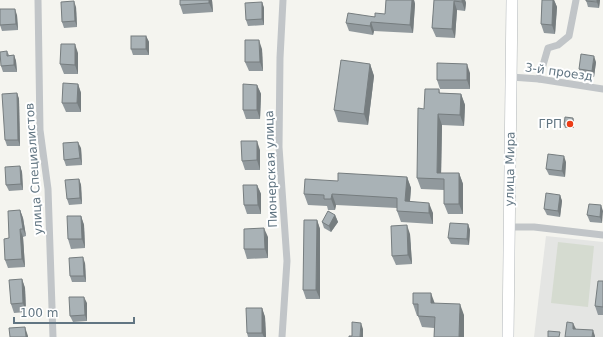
<svg xmlns="http://www.w3.org/2000/svg" width="603" height="337" font-family="'DejaVu Sans',sans-serif">
	<rect width="100%" height="100%" fill="#f4f4ef"/>
	<path fill="#e4e5e3" d="M546,236L603,242V337H534Z"/>
	<path fill="#d5dbd0" d="M558,242L594,246L588,307L551,303Z"/>
	<g fill="none" stroke-linecap="round" stroke-linejoin="round">
		<g stroke="#b2b7ba" stroke-width="12">
			<path id="primary" d="M508,337L512,0"/>
		</g>
		<g stroke="#c1c5c8" stroke-width="7">
			<path d="M38,0L40,130L48,189L53,337"/>
			<path d="M511,77L539,79L603,89"/>
			<path d="M539,79L548,48L558,45L569,36L576,0"/>
			<path d="M509,227H534L603,235"/>
			<path d="M282,337L287,261L279,147L280,58L283,0"/>
		</g>
		<use href="#primary" stroke="#fff" stroke-width="11"/>
	</g>
	<g fill="#91999d">
		<path d="M180,0H212L213,12L183,14L180,5Z"/>
		<path d="M386,0H414L415,4L413,33L374,31L373,35L349,31L346,23L385,14Z"/>
		<path d="M434,0H465L466,3L465,11L457,10L455,38L436,37L432,28Z"/>
		<path d="M542,0H554L557,7L555,34L544,33L541,24Z"/>
		<path d="M586,0H600L599,8L588,7Z"/>
		<path d="M262,2L264,8V25L248,26L246,20Z"/>
		<path d="M76,7L77,27L64,28L62,22Z"/>
		<path d="M17,15L18,30L2,31L0,25Z"/>
		<path d="M146,36L149,42V55H133L131,49Z"/>
		<path d="M262,49L263,71H249L245,62Z"/>
		<path d="M7,51L9,55H14L16,61L17,72H3L1,66Z"/>
		<path d="M78,53V74H64L60,64Z"/>
		<path d="M596,62L594,77L581,75L579,69Z"/>
		<path d="M370,64L374,76L368,125L338,122L334,110Z"/>
		<path d="M470,73V89H440L437,80Z"/>
		<path d="M78,84L81,93V112H66L62,103Z"/>
		<path d="M257,85L261,94L260,119H246L243,110Z"/>
		<path d="M439,89L440,93L461,94L465,105L464,126L442,125L441,173H459L463,184V214H448L444,204V190L421,189L417,178L424,109Z"/>
		<path d="M17,93L19,99L20,146H7L5,140Z"/>
		<path d="M574,121V128H565L564,125Z"/>
		<path d="M81,148L82,165L66,166L64,160Z"/>
		<path d="M260,150V170H245L242,161Z"/>
		<path d="M566,162L565,177L549,175L546,169Z"/>
		<path d="M20,166L22,172L23,190L9,191L6,185Z"/>
		<path d="M407,177L411,188L410,201L433,213V224L401,222L397,211V208L336,205L335,210H328L327,206L308,205L304,194L338,181Z"/>
		<path d="M79,179L81,185L82,204L69,205L67,199Z"/>
		<path d="M257,185L261,194V214H247L244,205Z"/>
		<path d="M560,195L562,201L560,217L547,215L544,209Z"/>
		<path d="M601,205L602,223L590,222L587,215Z"/>
		<path d="M20,210L23,218L26,236L23,237L25,267L8,268L5,260Z"/>
		<path d="M335,215L338,222L331,232L324,228L322,222Z"/>
		<path d="M81,216L84,225L85,248L71,249L68,239Z"/>
		<path d="M317,220L320,229V299H306L303,290Z"/>
		<path d="M468,224L470,230L469,245L451,244L448,238Z"/>
		<path d="M410,234L412,264L396,265L392,256Z"/>
		<path d="M268,237V258L247,259L244,249Z"/>
		<path d="M85,263L86,282H72L70,276Z"/>
		<path d="M22,279L25,288L26,312L14,313L11,304Z"/>
		<path d="M603,281V315H598L595,306Z"/>
		<path d="M87,303V321L73,322L70,316Z"/>
		<path d="M413,304H435L464,315V337H434V328L422,327L418,316H417Z"/>
		<path d="M262,308L265,317L266,337H248L247,333Z"/>
	</g>
	<g fill="#767d7f">
		<path d="M209,0H212L213,12L209,3Z"/>
		<path d="M412,0H414L415,4L413,33L410,25Z"/>
		<path d="M462,0H465L466,3L465,11L462,2Z"/>
		<path d="M553,0H554L557,7L555,34L552,25Z"/>
		<path d="M597,0H600L599,8L597,2Z"/>
		<path d="M74,1L76,7L77,27L75,21Z"/>
		<path d="M454,1L457,10L455,38L452,29Z"/>
		<path d="M262,2L264,8V25L262,19Z"/>
		<path d="M15,9L17,15L18,30L16,24Z"/>
		<path d="M371,22L374,31L373,35L370,26Z"/>
		<path d="M146,36L149,42V55L146,49Z"/>
		<path d="M259,40L262,49L263,71L260,62Z"/>
		<path d="M75,44L78,53V74L75,65Z"/>
		<path d="M14,55L16,61L17,72L14,65Z"/>
		<path d="M594,56L596,62L594,77L592,71Z"/>
		<path d="M370,64L374,76L368,125L364,114Z"/>
		<path d="M467,64L470,73V89L467,80Z"/>
		<path d="M78,84L81,93V112L77,103Z"/>
		<path d="M257,85L261,94L260,119L257,110Z"/>
		<path d="M17,93L19,99L20,146L18,140Z"/>
		<path d="M461,94L465,105L464,126L460,115Z"/>
		<path d="M438,114L442,125L441,179L437,173Z"/>
		<path d="M573,118L574,121V128L573,125Z"/>
		<path d="M257,141L260,150V170L257,160Z"/>
		<path d="M78,142L81,148L82,165L80,158Z"/>
		<path d="M564,156L566,162L565,177L562,171Z"/>
		<path d="M20,166L22,172L23,190L21,184Z"/>
		<path d="M459,173L463,184V214L459,204Z"/>
		<path d="M407,177L411,188L409,212L405,201Z"/>
		<path d="M79,179L81,185L82,204L80,198Z"/>
		<path d="M257,185L261,194V214L258,205Z"/>
		<path d="M332,194L336,205L335,210L331,199Z"/>
		<path d="M560,195L562,201L560,217L558,211Z"/>
		<path d="M429,203L433,213V224L429,213Z"/>
		<path d="M601,205L603,211L602,223L600,217Z"/>
		<path d="M20,210L23,218L26,236L23,229Z"/>
		<path d="M335,215L338,222L331,232L329,226Z"/>
		<path d="M81,216L84,225L85,248L82,239Z"/>
		<path d="M317,220L320,229V299L316,290Z"/>
		<path d="M468,224L470,230L469,245L467,239Z"/>
		<path d="M407,225L410,234L412,264L408,255Z"/>
		<path d="M264,228L268,237V258L265,249Z"/>
		<path d="M20,229L23,237L25,267L22,259Z"/>
		<path d="M83,257L85,263L86,282L84,276Z"/>
		<path d="M22,279L25,288L26,312L23,303Z"/>
		<path d="M431,293L435,304L431,303Z"/>
		<path d="M84,297L87,303V321L85,315Z"/>
		<path d="M460,304L464,315V337H459Z"/>
		<path d="M262,308L265,317L266,337H264L262,333Z"/>
		<path d="M361,323L363,329V337H360Z"/>
		<path d="M573,323L576,329H573Z"/>
		<path d="M25,327L28,336V337H26Z"/>
		<path d="M593,330L595,336V337H592Z"/>
	</g>
	<g fill="#a9b2b6" stroke="#767d7f">
		<path d="M180,0H209V3L180,5Z"/>
		<path d="M386,0H412L410,25L371,22L370,26L346,23L348,13L375,17V13L385,14Z"/>
		<path d="M434,0H462V2L454,1L452,29L432,28Z"/>
		<path d="M542,0H553L552,25L541,24Z"/>
		<path d="M586,0H597V2L586,1Z"/>
		<path d="M74,1L75,21L62,22L61,2Z"/>
		<path d="M262,2V19L246,20L245,3Z"/>
		<path d="M0,9H15L16,24L0,25Z"/>
		<rect x="131" y="36" width="15" height="13"/>
		<path d="M245,40H259L260,62H245Z"/>
		<path d="M61,44H75V65L60,64Z"/>
		<path d="M7,51V56L14,55V65L1,66L0,52Z"/>
		<path d="M581,54L594,56L592,71L579,69Z"/>
		<path d="M341,60L370,64L364,114L334,110Z"/>
		<path d="M437,63L467,64V80H437Z"/>
		<path d="M63,83L78,84L77,103H62Z"/>
		<path d="M243,84L257,85V110H243Z"/>
		<path d="M425,89H439V93L461,94L460,115L438,114L437,173H459V204H444V179L417,178L418,108L424,109Z"/>
		<path d="M17,93L18,140H5L2,94Z"/>
		<path d="M565,117L573,118V125H564Z"/>
		<path d="M241,141H257V160L242,161Z"/>
		<path d="M78,142L80,158L64,160L63,143Z"/>
		<path d="M548,154L564,156L562,171L546,169Z"/>
		<path d="M20,166L21,184L6,185L5,167Z"/>
		<path d="M338,173L407,177L405,201L429,203V213L397,211V198L332,194L331,199H324V195L304,194L305,179L338,181Z"/>
		<path d="M79,179L80,198L67,199L65,180Z"/>
		<path d="M243,185H257L258,205H244Z"/>
		<path d="M546,193L560,195L558,211L544,209Z"/>
		<path d="M589,204L601,205L600,217L587,215Z"/>
		<path d="M20,210L23,229H20L22,259L5,260L4,239L9,238L8,211Z"/>
		<path d="M328,211L335,215L329,226L322,222Z"/>
		<path d="M67,216H81L82,239H68Z"/>
		<path d="M304,220H317L316,290H303Z"/>
		<path d="M450,223L468,224L467,239L448,238Z"/>
		<path d="M407,225L408,255L392,256L391,226Z"/>
		<path d="M264,228L265,249H244V229Z"/>
		<path d="M83,257L84,276H70L69,258Z"/>
		<path d="M22,279L23,303L11,304L9,280Z"/>
		<path d="M598,281H603V307L595,306Z"/>
		<path d="M413,293H431V303L460,304L459,337H434L435,317L418,316V304H413Z"/>
		<path d="M69,297H84L85,315L70,316Z"/>
		<path d="M246,308H262V333H247Z"/>
		<path d="M352,322L361,323L360,337H363H349V336H352Z"/>
		<path d="M567,322L573,323V329L593,330L592,337H565Z"/>
		<path d="M25,327L26,337H10L9,328Z"/>
		<path d="M548,331L560,332L559,337H548Z"/>
	</g>
	<circle fill="#ec3d17" stroke="#fff" stroke-width="1.5" cx="570" cy="124" r="4"/>
	<g text-anchor="middle" stroke-width="4" stroke-linejoin="round" paint-order="stroke">
		<g font-size="12" fill="#617582" stroke="#fff">
			<text transform="translate(559 72) rotate(8)" y="4">3-й проезд</text>
			<text transform="translate(34 169) rotate(-94)" y="4">улица Специалистов</text>
			<text transform="translate(271 169) rotate(-92)" y="4">Пионерская улица</text>
			<text transform="translate(510 169) rotate(-89)" y="4">улица Мира</text>
		</g>
		<g font-size="12" fill="#617582" stroke="#fff" text-anchor="end">
			<text x="562" y="128">ГРП</text>
		</g>
	</g>
	<path d="M14 317v6h120v-6" fill="none" stroke="#617582" stroke-width="2"/>
	<text x="20" y="317" font-size="12" fill="#617582" stroke="#ffffff" stroke-width="3" paint-order="stroke">100 m</text>
</svg>
